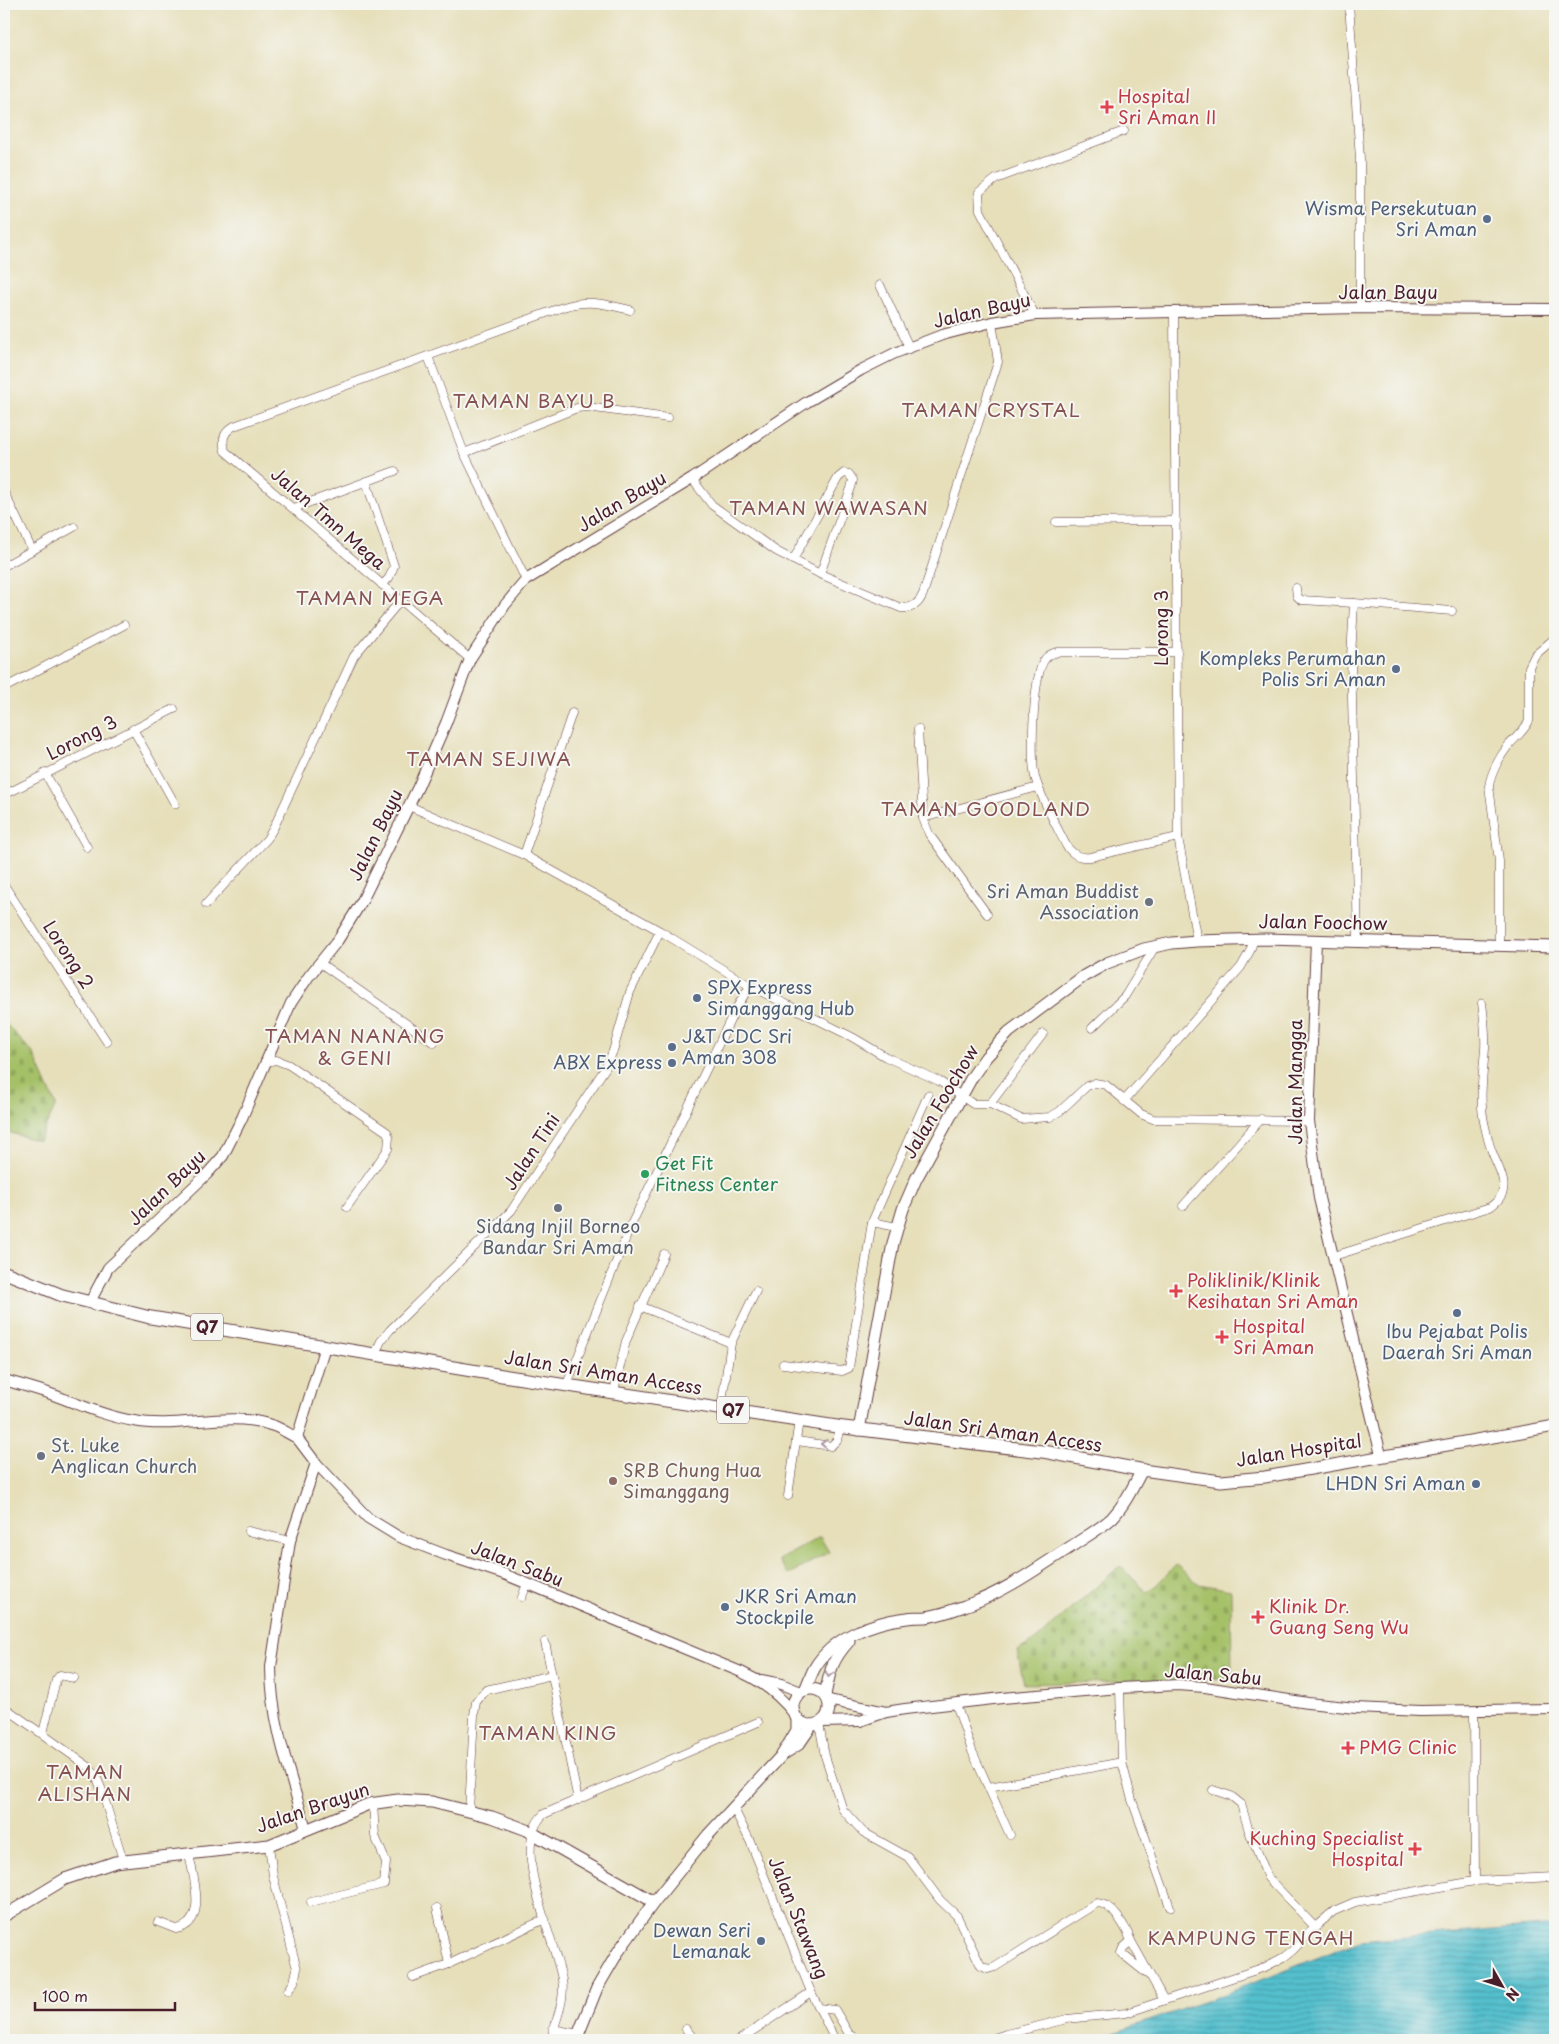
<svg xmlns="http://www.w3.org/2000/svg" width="1559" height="2044" font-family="'Playpen Sans',sans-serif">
	<defs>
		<pattern id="cemetery-stones" width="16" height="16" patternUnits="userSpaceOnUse" patternTransform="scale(1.25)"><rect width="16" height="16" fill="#a5c167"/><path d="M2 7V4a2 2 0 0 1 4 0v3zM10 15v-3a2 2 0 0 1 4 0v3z" fill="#90a55a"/></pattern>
		<pattern id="water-rules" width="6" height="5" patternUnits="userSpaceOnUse" patternTransform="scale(1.25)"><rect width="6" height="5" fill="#54c0ce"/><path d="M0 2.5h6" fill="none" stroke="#489ba7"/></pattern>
	</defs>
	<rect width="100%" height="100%" fill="#f6f6f2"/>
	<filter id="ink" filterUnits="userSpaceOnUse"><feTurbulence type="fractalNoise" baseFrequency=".02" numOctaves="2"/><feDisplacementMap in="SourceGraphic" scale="10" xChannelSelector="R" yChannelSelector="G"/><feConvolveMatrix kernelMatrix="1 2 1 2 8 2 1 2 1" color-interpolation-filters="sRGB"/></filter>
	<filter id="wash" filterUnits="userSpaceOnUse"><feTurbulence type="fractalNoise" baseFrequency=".0096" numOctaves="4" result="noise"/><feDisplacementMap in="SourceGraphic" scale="20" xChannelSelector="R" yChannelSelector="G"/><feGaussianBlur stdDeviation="1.12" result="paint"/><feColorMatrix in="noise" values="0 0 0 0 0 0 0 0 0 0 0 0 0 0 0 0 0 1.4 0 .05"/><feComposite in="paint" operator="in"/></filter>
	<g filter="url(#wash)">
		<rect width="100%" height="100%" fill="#e6dfba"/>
		<g fill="url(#cemetery-stones)" stroke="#787049">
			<path d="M4,1022L33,1053L56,1105L39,1141L4,1131Z"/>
			<path d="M1176,1565L1199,1584L1231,1590L1232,1679L1024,1684L1017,1651L1036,1640L1120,1566L1148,1593Z"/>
		</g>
		<path fill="#a5c167" stroke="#787049" d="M820,1537L829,1552L788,1575L779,1560Z"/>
		<path fill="url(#water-rules)" stroke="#4f707c" d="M1555,1925V2040H1094L1220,1996L1360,1941Z"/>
	</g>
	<g filter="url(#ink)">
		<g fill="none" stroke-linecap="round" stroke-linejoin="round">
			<g stroke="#613c40" stroke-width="9">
				<g id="minor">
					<path d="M1349,4L1360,159V308"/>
					<path d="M880,285L909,347"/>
					<path d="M1174,313L1178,837L1197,941"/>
					<path d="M1035,315L980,210L979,192L996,179L1124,131"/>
					<path d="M428,356L464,453L526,580"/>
					<path d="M464,453L577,408L587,407L668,418"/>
					<path d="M692,479L712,505L776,551L820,574L901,608C912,609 919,604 923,594L998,362L992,322"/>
					<path d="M366,481L394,566L389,578L382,585"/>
					<path d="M4,492L32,550"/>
					<path d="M294,508L395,471"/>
					<path d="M1056,522L1176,521"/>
					<path d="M793,560L838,478L844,473L849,474L853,480L851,488L820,574"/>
					<path d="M4,566L74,527"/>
					<path d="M1296,588L1297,596L1301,600L1354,603"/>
					<path d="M1177,652H1058C1053,653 1048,655 1045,659C1033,674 1030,758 1035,777C1042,801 1056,825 1067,847C1075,856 1079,858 1090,857L1178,837"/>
					<path d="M470,659L225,451C222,439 223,433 234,426L563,307C590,299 604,304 630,310"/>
					<path d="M4,688L124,625"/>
					<path d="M133,729L175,804"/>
					<path d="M918,729L923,818L929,834L987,914"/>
					<path d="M45,773L87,847"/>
					<path d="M4,795L174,709"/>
					<path d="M409,806L524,855L660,931L750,986L852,1037L886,1057L939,1081L973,1104H990L1021,1119L1050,1117L1060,1111L1087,1086L1095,1083L1106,1085L1141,1114L1153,1119L1309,1121"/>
					<path d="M923,818L1038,787"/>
					<path d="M524,855L572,713"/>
					<path d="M4,885L107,1042"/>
					<path d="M206,904L267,839L274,827L354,656L400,601"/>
					<path d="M1358,941L1351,657L1354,603L1452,611"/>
					<path d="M1499,946V861L1489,786C1491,773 1500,756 1508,746C1515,738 1524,731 1529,721V667L1535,655L1555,638"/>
					<path d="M320,963L434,1043"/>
					<path d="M1092,1028L1125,996L1155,947"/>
					<path d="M265,1062L276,1060L289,1065L387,1132L389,1137L388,1149L347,1207"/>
					<path d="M1124,1101L1241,967L1250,951L1254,939"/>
					<path d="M990,1104L1043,1034"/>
					<path d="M1183,1206L1261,1119"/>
					<path d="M872,1222L897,1227"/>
					<path d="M1334,1256L1490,1207C1516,1190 1498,1170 1491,1149C1488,1141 1486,1131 1484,1122C1479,1098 1483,1074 1485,1049C1486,1034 1484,1018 1482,1003"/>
					<path d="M640,1306L731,1343"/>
					<path d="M375,1354L381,1341L390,1330L511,1211L606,1067L613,1051L630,992L660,931"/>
					<path d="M783,1364L842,1371L849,1368L872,1222L928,1095"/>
					<path d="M567,1384L631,1225L735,1010L750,986"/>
					<path d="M614,1391L626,1341L664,1254"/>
					<path d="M721,1408L731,1343L756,1291"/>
					<path d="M797,1441L831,1446L837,1440L840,1427"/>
					<path d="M788,1496L799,1420"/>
					<path d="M248,1531L290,1541"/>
					<path d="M522,1597L527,1584"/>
					<path d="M545,1642L578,1800"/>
					<path d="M1120,1688L1122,1762L1132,1800L1170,1907"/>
					<path d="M956,1704L972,1751L1010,1835"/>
					<path d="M4,1707L89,1767L96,1776L101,1788L123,1860"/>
					<path d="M1474,1710L1475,1881"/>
					<path d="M819,1723L825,1756L843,1810L863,1832L908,1857L940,1900L957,1916L981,1966L988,1969L995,1967L1097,1903C1112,1903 1126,1927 1131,1941"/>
					<path d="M43,1733L56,1680L60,1675L74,1678"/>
					<path d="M989,1787L1122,1762"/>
					<path d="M1213,1790L1231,1796L1241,1804L1249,1831L1268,1878L1315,1927"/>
					<path d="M733,1807L750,1841L811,1992L835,2040"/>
					<path d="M469,1811L474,1715L476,1702L486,1690L552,1675"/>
					<path d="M269,1845L273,1876L297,1969L294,1982L288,1991"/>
					<path d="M311,1902L384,1884L386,1862L375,1836L373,1803"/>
					<path d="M437,1908L449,1964"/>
					<path d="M158,1922L176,1929C209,1924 193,1876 189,1854"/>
					<path d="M413,1977L449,1964L545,1919"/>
					<path d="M1151,1977L1121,1953L1123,1948L1131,1941L1164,2000"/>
					<path d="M819,2008L835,2010L849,2034L860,2040"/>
					<path d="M553,2029L578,2034"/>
					<path d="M686,2029L695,2040"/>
					<path d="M551,2040C555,2021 566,2000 562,1980C555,1938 508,1847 544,1814L758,1722"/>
					<path d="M739,2040L811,1992"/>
					<path d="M988,2040L1006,2034L1067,2019L1126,2013L1265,1967L1284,1957L1293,1950L1315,1927L1334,1911L1355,1902L1475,1881L1555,1877"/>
				</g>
			</g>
			<g stroke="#613c40" stroke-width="12">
				<g id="tertiary">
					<path d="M1316,940L1309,1121L1319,1198L1381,1455"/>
					<path d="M90,1302L108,1268L207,1174L223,1156L242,1118L291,1003L309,976L338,940L362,901L418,787L446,723L470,659L505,605L526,580L692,479L807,402L861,370L895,353L942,335L992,322L1035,315L1360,308L1555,309"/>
					<path d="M4,1380C18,1384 33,1388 48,1393C76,1403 104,1416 134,1421C180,1430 228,1409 274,1426C282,1429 289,1434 297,1438L325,1346"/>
					<path d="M297,1438L316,1463L368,1518L399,1537L446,1555L504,1574L741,1672C763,1682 780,1695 795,1715"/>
					<path d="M761,1680L781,1684L801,1692"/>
					<path d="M828,1700L886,1712"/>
					<path d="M822,1722L860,1721L886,1712L905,1709L1002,1698L1120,1688L1178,1685L1205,1687L1308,1703L1356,1708L1420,1711L1555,1709"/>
					<path d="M306,1829C291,1776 271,1723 271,1667L290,1541L316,1463"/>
				</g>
			</g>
			<g stroke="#613c40" stroke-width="13">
				<g id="secondary">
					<path d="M859,1430L893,1243L903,1209L916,1179L972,1077L986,1057L1009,1032L1084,976L1107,963L1144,949L1172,943L1197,941L1266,939L1555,947"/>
					<circle cx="811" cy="1707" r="18"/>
					<path d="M805,1690C808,1683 811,1675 814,1669C832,1637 873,1622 907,1618C914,1617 920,1617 926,1617C941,1615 956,1609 970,1604C1006,1591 1039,1567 1072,1546C1085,1537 1100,1529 1112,1518C1125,1504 1133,1487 1142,1470L1221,1481L1265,1477L1555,1426"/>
					<path d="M825,1695C830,1670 832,1660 849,1641"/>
					<path d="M785,1753L799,1744L812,1725"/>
					<path d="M4,1916L65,1879L115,1862L269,1845L369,1804L398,1800L432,1802L492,1817L527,1830L654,1902"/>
					<path d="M576,2040L597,1988L618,1952L654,1902L708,1835L782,1755L797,1730V1719"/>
				</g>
			</g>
			<g stroke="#613c40" stroke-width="14">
				<path id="primary" d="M4,1272L61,1295L148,1317L499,1375L840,1427L1046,1452L1142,1470"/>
			</g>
			<use href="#minor" stroke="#fff" stroke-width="8"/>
			<use href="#tertiary" stroke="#fff" stroke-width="10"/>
			<use href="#secondary" stroke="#fff" stroke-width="11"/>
			<use href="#primary" stroke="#fff" stroke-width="12"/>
		</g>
		<defs><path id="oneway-chevron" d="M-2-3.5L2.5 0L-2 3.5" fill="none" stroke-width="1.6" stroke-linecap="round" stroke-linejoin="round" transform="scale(1.25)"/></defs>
		<g stroke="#ae9aa0">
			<use href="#oneway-chevron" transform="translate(824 1444) rotate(-178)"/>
			<use href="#oneway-chevron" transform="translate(829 1674) rotate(103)"/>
		</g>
	</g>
	<g fill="#e0444e" stroke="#f6f6f2" stroke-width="2">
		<path d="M1104.5 99.5h5v5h5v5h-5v5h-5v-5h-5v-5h5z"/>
		<path d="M1173.5 1283.5h5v5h5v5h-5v5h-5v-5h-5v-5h5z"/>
		<path d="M1219.5 1329.5h5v5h5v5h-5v5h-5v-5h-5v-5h5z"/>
		<path d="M1255.5 1609.5h5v5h5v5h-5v5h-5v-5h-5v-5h5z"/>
		<path d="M1345.5 1740.5h5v5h5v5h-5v5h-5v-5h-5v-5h5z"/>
		<path d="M1412.5 1841.5h5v5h5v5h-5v5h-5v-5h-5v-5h5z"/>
	</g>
	<g fill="#5c6f8a" stroke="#f6f6f2" stroke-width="2">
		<circle cx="1487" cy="219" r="5"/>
		<circle cx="1396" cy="669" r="5"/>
		<circle cx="697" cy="998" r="5"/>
		<circle cx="672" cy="1047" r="5"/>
		<circle cx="672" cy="1063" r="5"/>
		<circle cx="1457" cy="1313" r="5"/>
		<circle cx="1476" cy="1484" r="5"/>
		<circle cx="725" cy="1607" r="5"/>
		<circle cx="761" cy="1941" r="5"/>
	</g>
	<g fill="#6b7280" stroke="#f6f6f2" stroke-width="2">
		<circle cx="1149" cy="902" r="5"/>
		<circle cx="558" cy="1208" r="5"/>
		<circle cx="41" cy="1456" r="5"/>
	</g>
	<circle fill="#2e9e5b" stroke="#f6f6f2" stroke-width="2" cx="645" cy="1174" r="5"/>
	<circle fill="#8d6e63" stroke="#f6f6f2" stroke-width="2" cx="613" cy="1481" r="5"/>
	<g text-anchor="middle" stroke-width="4" stroke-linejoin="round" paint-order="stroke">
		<g fill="#f6f6f2" stroke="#7e6067" stroke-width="1">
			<rect x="191" y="1313.5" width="32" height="27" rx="4"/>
			<rect x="717" y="1396.5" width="32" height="27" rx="4"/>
		</g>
		<g font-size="16" font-weight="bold" fill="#4a1f2b">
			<text x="207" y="1333">Q7</text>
			<text x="733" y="1416">Q7</text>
		</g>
		<g font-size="18" fill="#be3a42" stroke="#f6f6f2" text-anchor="start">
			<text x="1118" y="103">Hospital<tspan x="1118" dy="21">Sri Aman II</tspan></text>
			<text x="1187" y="1287">Poliklinik/Klinik<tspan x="1187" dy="21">Kesihatan Sri Aman</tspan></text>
			<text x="1233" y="1333">Hospital<tspan x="1233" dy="21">Sri Aman</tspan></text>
			<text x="1269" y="1613">Klinik Dr.<tspan x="1269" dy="21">Guang Seng Wu</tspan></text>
			<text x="1359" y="1754">PMG Clinic</text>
			<text x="1404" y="1845" text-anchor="end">Kuching Specialist<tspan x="1404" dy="21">Hospital</tspan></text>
		</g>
		<g font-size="18" fill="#4e5e75" stroke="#f6f6f2" text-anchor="end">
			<text x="1477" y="215">Wisma Persekutuan<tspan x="1477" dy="21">Sri Aman</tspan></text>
			<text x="1386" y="665">Kompleks Perumahan<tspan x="1386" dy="21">Polis Sri Aman</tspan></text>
			<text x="707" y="994" text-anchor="start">SPX Express<tspan x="707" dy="21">Simanggang Hub</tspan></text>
			<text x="682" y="1043" text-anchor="start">J&amp;T CDC Sri<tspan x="682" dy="21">Aman 308</tspan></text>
			<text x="662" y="1069">ABX Express</text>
			<text x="1457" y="1338" text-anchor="middle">Ibu Pejabat Polis<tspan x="1457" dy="21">Daerah Sri Aman</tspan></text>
			<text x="1466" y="1490">LHDN Sri Aman</text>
			<text x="735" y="1603" text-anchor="start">JKR Sri Aman<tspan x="735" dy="21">Stockpile</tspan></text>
			<text x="751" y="1937">Dewan Seri<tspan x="751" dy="21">Lemanak</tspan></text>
		</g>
		<g font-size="18" fill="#4a1f2b" stroke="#f6f6f2">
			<text x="1388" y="299">Jalan Bayu</text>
			<text transform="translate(982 311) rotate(-13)" y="6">Jalan Bayu</text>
			<text transform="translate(622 502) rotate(-31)" y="6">Jalan Bayu</text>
			<text transform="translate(328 519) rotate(41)" y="6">Jalan Tmn Mega</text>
			<text transform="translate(1162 628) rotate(-90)" y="6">Lorong 3</text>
			<text transform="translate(82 738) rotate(-27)" y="6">Lorong 3</text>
			<text transform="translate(376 835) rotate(-64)" y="6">Jalan Bayu</text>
			<text transform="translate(1323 923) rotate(1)" y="6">Jalan Foochow</text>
			<text transform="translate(68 955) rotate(57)" y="6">Lorong 2</text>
			<text transform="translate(1296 1082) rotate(-90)" y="6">Jalan Mangga</text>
			<text transform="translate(941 1102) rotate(-59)" y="6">Jalan Foochow</text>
			<text transform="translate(532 1152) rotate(-57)" y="6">Jalan Tini</text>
			<text transform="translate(167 1188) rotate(-44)" y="6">Jalan Bayu</text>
			<text transform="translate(603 1373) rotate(9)" y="6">Jalan Sri Aman Access</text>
			<text transform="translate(1003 1432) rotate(8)" y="6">Jalan Sri Aman Access</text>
			<text transform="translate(1299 1451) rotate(-9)" y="6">Jalan Hospital</text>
			<text transform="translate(517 1564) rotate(21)" y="6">Jalan Sabu</text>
			<text transform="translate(1213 1675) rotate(5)" y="6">Jalan Sabu</text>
			<text transform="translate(313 1808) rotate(-19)" y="6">Jalan Brayun</text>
			<text transform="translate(798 1918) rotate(68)" y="6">Jalan Stawang</text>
		</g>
		<g font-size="18" fill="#5b616d" stroke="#f6f6f2" text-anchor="end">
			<text x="1139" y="898">Sri Aman Buddist<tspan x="1139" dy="21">Association</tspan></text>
			<text x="558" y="1233" text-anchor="middle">Sidang Injil Borneo<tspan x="558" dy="21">Bandar Sri Aman</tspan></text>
			<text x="51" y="1452" text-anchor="start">St. Luke<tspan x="51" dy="21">Anglican Church</tspan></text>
		</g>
		<g font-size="18" fill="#27864d" stroke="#f6f6f2" text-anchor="start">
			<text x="655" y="1170">Get Fit<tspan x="655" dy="21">Fitness Center</tspan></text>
		</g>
		<g font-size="18" fill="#785e54" stroke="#f6f6f2" text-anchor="start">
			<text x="623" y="1477">SRB Chung Hua<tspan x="623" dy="21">Simanggang</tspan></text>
		</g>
		<g font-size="19" letter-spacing="1" fill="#865250" stroke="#f6f6f2">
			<text x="534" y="408">TAMAN BAYU B</text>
			<text x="991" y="417">TAMAN CRYSTAL</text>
			<text x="829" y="515">TAMAN WAWASAN</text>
			<text x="370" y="605">TAMAN MEGA</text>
			<text x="489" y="766">TAMAN SEJIWA</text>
			<text x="986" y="816">TAMAN GOODLAND</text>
			<text x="355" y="1043">TAMAN NANANG<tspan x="355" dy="22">&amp; GENI</tspan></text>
			<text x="548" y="1740">TAMAN KING</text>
			<text x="85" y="1779">TAMAN<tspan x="85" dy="22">ALISHAN</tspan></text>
			<text x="1251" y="1945">KAMPUNG TENGAH</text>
		</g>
	</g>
	<rect width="1559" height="2044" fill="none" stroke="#f6f6f2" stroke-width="20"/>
	<g transform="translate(1502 1986) rotate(129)" stroke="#f6f6f2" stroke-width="4" paint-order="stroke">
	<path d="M0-4L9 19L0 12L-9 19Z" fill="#4a1f2b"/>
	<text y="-8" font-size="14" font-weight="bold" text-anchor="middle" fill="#4a1f2b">N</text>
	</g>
	<path d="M35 2002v8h140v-8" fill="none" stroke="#4a1f2b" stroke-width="2.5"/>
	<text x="42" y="2002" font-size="15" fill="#4a1f2b" stroke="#f6f6f2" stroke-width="4" paint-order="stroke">100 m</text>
</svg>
